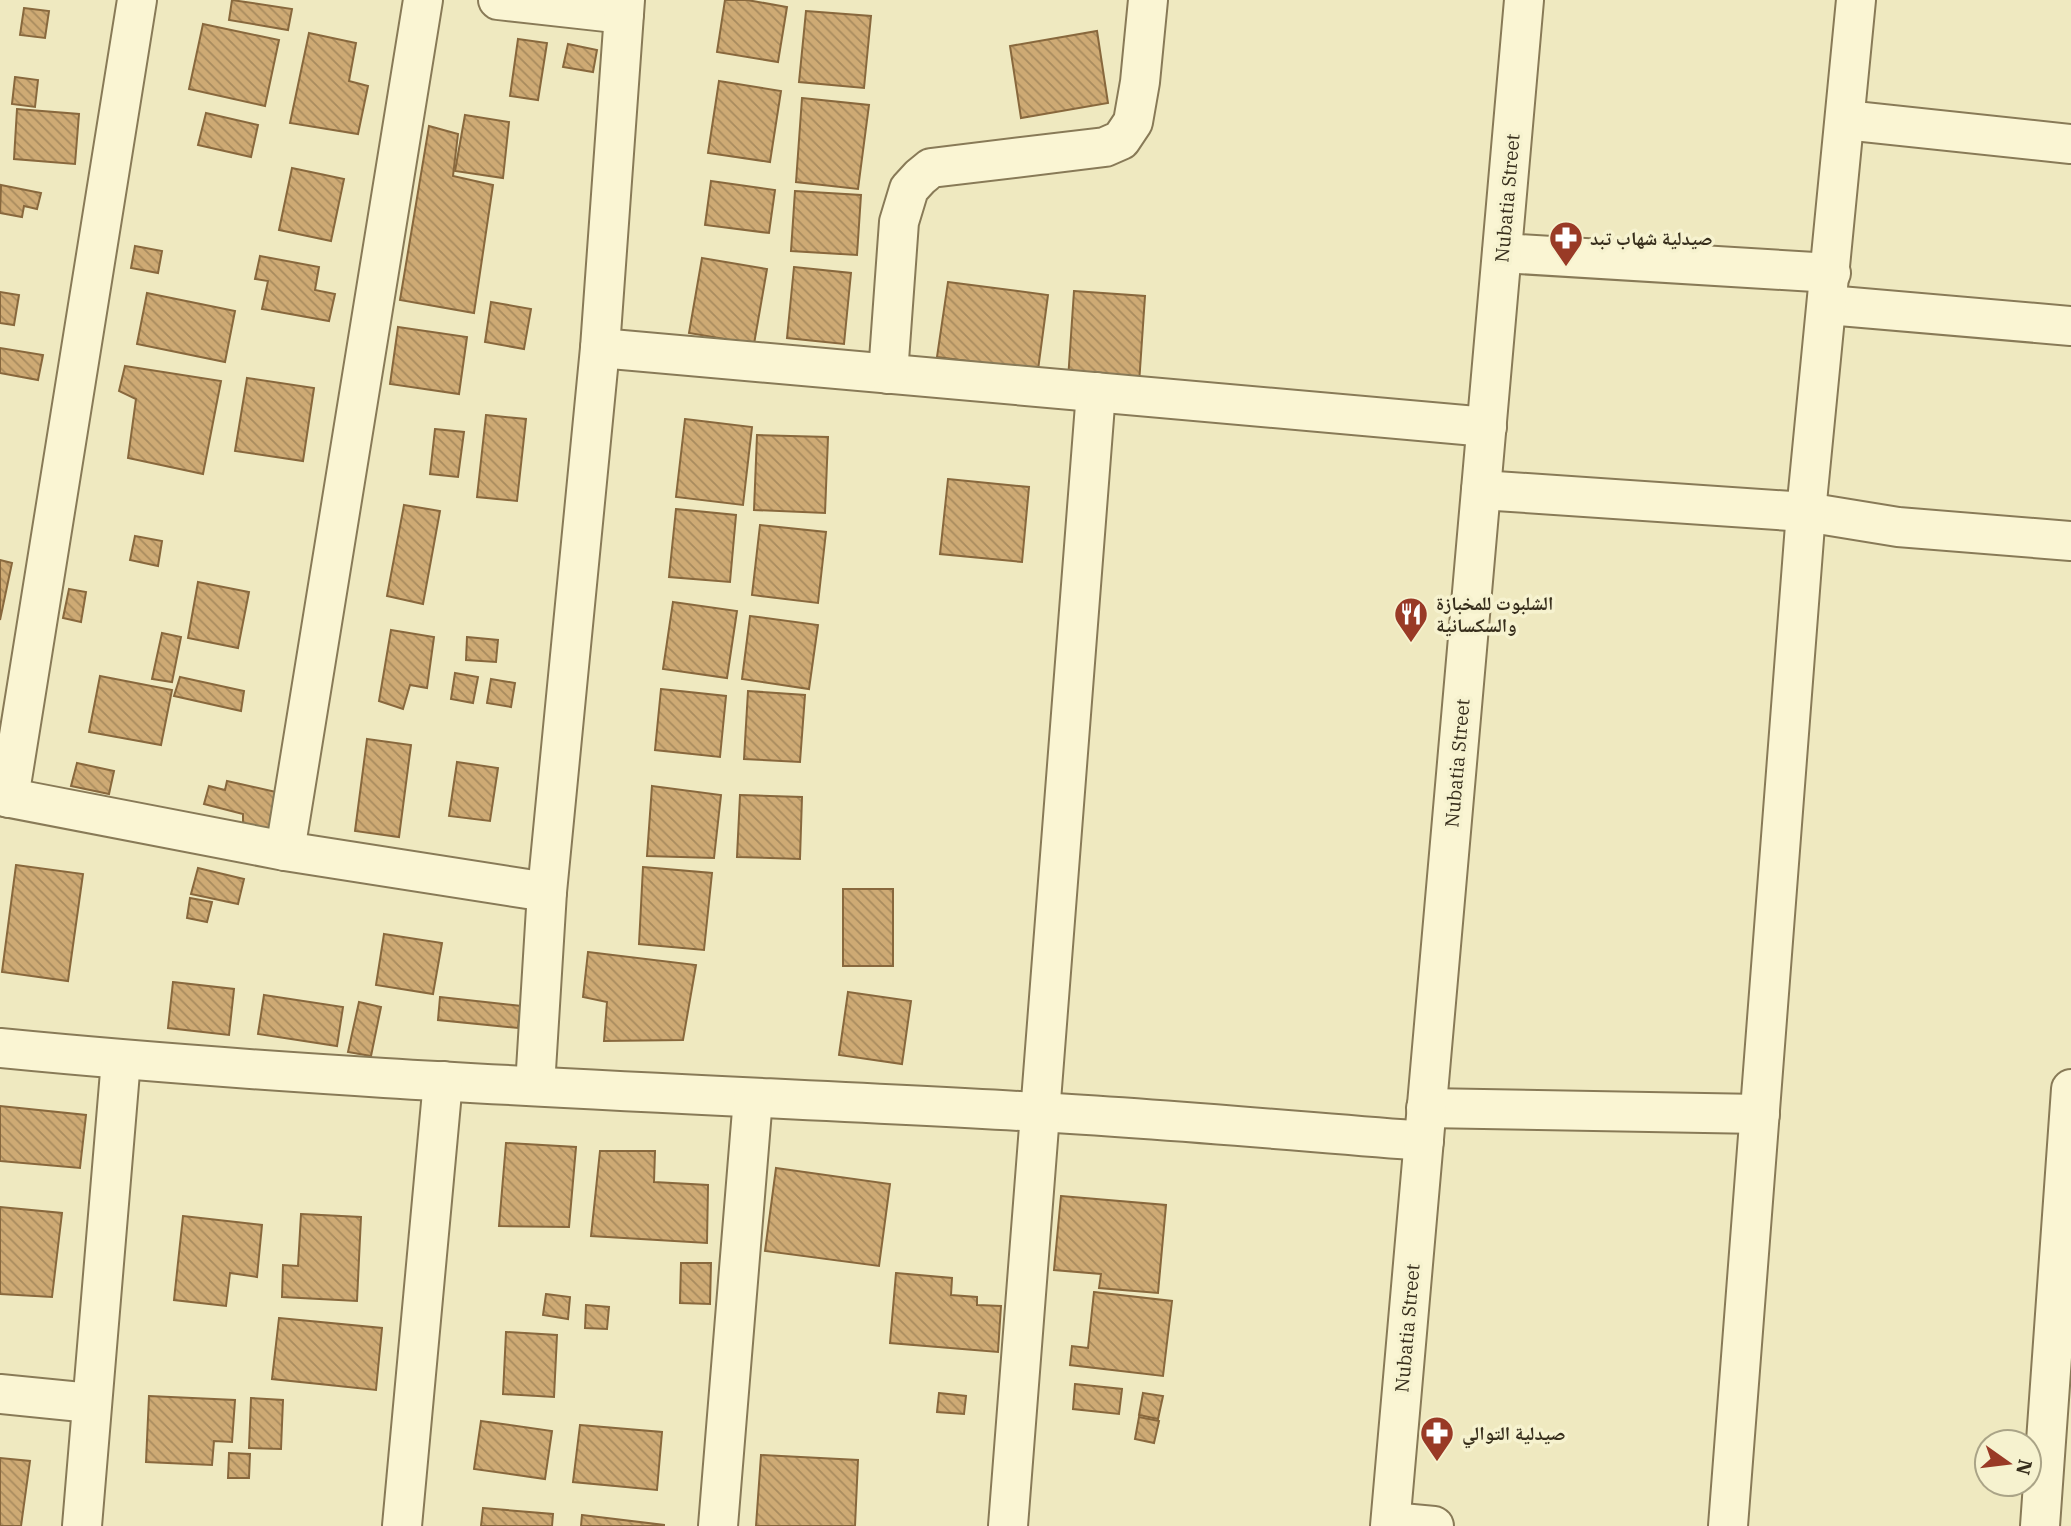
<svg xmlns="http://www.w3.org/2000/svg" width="2071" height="1526" font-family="'IBM Plex Serif','Noto Naskh Arabic',serif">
	<defs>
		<pattern id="building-back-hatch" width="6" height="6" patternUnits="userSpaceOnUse" patternTransform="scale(1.75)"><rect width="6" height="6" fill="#ceaa74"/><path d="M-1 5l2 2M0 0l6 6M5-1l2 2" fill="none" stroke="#a88b5e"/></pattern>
	</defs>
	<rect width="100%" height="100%" fill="#efe9c0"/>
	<g fill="url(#building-back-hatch)" stroke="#88683d" stroke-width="2">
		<path d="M232,0L292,9L288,30L229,20Z"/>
		<path d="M725,0H747L787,7L778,62L717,52Z"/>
		<path d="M24,8L49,11L45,38L20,35Z"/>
		<path d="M806,11L871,16L864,88L799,82Z"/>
		<path d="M203,24L279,40L265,106L189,89Z"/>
		<path d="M1097,31L1108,103L1021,118L1010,46Z"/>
		<path d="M309,33L356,43L349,81L368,86L358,134L290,123Z"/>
		<path d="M518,39L547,43L538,100L510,96Z"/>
		<path d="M568,44L597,50L593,72L563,67Z"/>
		<path d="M15,77L38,80L35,107L12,104Z"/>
		<path d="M719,81L781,91L770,162L708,153Z"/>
		<path d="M802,98L869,105L858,189L796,182Z"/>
		<path d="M17,109L79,114L75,164L14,159Z"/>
		<path d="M206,113L258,125L251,157L198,145Z"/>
		<path d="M465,115L509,122L503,178L455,171Z"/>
		<path d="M429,126L458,134L453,176L493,185L474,313L400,300Z"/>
		<path d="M292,168L344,179L331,241L279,230Z"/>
		<path d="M711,181L775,190L769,233L705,225Z"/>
		<path d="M1,185L41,193L37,209L24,206L22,217L0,213Z"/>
		<path d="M795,191L861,195L857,255L791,251Z"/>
		<path d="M135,246L162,251L158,273L131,268Z"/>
		<path d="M260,256L319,267L315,290L335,294L329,321L262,309L268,281L255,279Z"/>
		<path d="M702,258L767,269L754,344L689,333Z"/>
		<path d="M794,267L851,273L844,344L787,338Z"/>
		<path d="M948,282L1048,295L1038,370L937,357Z"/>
		<path d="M1074,291L1145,296L1139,384L1068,380Z"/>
		<path d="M0,292L19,295L14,325L0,323Z"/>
		<path d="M147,293L235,311L225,362L137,344Z"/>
		<path d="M491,302L531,309L524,349L485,342Z"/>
		<path d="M398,327L467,337L459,394L390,384Z"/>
		<path d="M0,348L43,355L38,380L0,373Z"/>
		<path d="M125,366L221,381L203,474L128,458L136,399L119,391Z"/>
		<path d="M247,378L314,388L303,461L235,451Z"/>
		<path d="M486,415L526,419L517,501L477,497Z"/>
		<path d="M685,419L752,427L743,505L676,497Z"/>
		<path d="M435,429L464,432L458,477L430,474Z"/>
		<path d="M757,435L828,437L825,513L754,510Z"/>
		<path d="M948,479L1029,487L1022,562L940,554Z"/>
		<path d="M404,505L440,511L423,604L387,596Z"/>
		<path d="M676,509L736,515L730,582L669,577Z"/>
		<path d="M760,525L826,532L818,603L752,595Z"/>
		<path d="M135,536L162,541L158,566L130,560Z"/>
		<path d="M0,560L12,563L0,620Z"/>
		<path d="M198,582L249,592L238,648L188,638Z"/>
		<path d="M69,589L86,592L81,622L63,618Z"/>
		<path d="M673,602L737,611L727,678L663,669Z"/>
		<path d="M750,616L818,625L809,689L742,679Z"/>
		<path d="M391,630L434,637L427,688L410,685L403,709L379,701Z"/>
		<path d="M162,633L181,637L172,682L152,679Z"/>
		<path d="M467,637L498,640L496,662L466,660Z"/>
		<path d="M455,673L478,677L473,703L451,699Z"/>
		<path d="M100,676L172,690L161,745L89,732Z"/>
		<path d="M180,677L244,691L241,711L174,696Z"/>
		<path d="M491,679L515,683L511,707L487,703Z"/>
		<path d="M661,689L726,696L720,757L655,750Z"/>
		<path d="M748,691L805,695L800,762L744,759Z"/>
		<path d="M367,739L411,745L399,837L355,831Z"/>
		<path d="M457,762L498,768L490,821L449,816Z"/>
		<path d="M77,763L114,771L109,794L71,786Z"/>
		<path d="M227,781L276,792L269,832L243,829V814L204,804L209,786L225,790Z"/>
		<path d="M652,786L721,795L714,858L647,856Z"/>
		<path d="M740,795L802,797L800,859L737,857Z"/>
		<path d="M16,865L83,874L68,981L2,972Z"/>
		<path d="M643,867L712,873L704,950L639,944Z"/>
		<path d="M198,868L244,879L238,904L191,894Z"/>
		<rect x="843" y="889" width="50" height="77"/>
		<path d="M190,898L212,902L207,922L187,918Z"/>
		<path d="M384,934L442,943L433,994L376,985Z"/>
		<path d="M588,952L696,965L683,1040L604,1041L607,1002L583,997Z"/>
		<path d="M173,982L234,989L229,1035L168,1028Z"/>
		<path d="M848,992L911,1001L902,1064L839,1055Z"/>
		<path d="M264,995L343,1007L337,1046L258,1034Z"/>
		<path d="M440,997L521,1006L518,1028L438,1020Z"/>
		<path d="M359,1002L381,1007L371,1056L348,1052Z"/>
		<path d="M0,1106L86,1115L80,1168L0,1161Z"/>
		<path d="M506,1143L576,1147L569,1227L499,1226Z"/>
		<path d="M600,1151H655L654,1182L708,1185L707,1243L591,1236Z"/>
		<path d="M776,1168L890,1184L879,1266L765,1251Z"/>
		<path d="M1061,1196L1166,1205L1158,1293L1099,1288L1101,1274L1054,1270Z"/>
		<path d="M0,1207L62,1213L52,1297L0,1294Z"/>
		<path d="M301,1214L361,1217L357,1301L282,1297L283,1265L298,1266Z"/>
		<path d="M183,1216L262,1225L257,1277L230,1273L226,1306L174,1300Z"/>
		<path d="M681,1263H711L710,1304L680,1303Z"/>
		<path d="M896,1273L952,1278L951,1295L977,1297V1305L1001,1306L998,1352L890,1343Z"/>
		<path d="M1094,1292L1172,1301L1163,1376L1070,1365L1072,1346L1088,1348Z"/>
		<path d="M546,1294L570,1297L568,1319L543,1315Z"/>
		<path d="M586,1305L609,1307L607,1329L585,1328Z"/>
		<path d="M279,1318L382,1328L376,1390L272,1379Z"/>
		<path d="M506,1332L557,1335L554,1397L503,1394Z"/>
		<path d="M1075,1384L1122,1389L1119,1414L1073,1409Z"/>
		<path d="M939,1393L966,1396L964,1414L937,1412Z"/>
		<path d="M1143,1393L1163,1396L1158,1419L1139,1415Z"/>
		<path d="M149,1396L235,1400L232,1442L214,1441L212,1465L146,1462Z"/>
		<path d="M251,1398L283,1400L281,1449L249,1448Z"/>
		<path d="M1139,1417L1159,1421L1154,1443L1135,1439Z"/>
		<path d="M481,1421L552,1431L545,1479L474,1469Z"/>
		<path d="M580,1425L662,1432L657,1490L573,1482Z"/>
		<path d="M229,1453L250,1454L249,1478H228Z"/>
		<path d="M761,1455L858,1460L855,1526H756Z"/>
		<path d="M0,1458L30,1461L21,1526H0Z"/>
		<path d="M483,1508L553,1514L552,1526H481Z"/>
		<path d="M582,1515L664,1525V1526H581Z"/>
	</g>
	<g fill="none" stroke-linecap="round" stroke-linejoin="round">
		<g stroke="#887a57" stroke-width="42">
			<g id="minor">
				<path d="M498,0L624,14"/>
				<path d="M1845,120L2071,144"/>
				<path d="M1502,253L1831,273"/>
				<path d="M1828,305L2071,326"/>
				<path d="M600,348L1487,427"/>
				<path d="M888,374L899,222L909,189L920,177L931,168L1105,147L1121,140L1133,122L1140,82L1148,0"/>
				<path d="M1481,490L1806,512L1898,527L2071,541"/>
				<path d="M0,796L285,851L547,892"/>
				<path d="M9,798L137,0"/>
				<path d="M285,851L423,0"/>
				<path d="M0,1048C345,1082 692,1093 1038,1112C1166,1119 1295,1131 1424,1141"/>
				<path d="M535,1086L547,892L600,348L625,0"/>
				<path d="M1426,1108L1760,1114"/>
				<path d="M0,1394L91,1403"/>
				<path d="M1391,1522L1434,1526"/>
				<path d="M82,1526L121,1060"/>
				<path d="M402,1526L443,1081"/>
				<path d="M718,1526L753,1098"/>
				<path d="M1008,1526L1096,392"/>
				<path d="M1390,1526L1524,0"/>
				<path d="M1728,1526L1806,512L1856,0"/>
				<path d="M2040,1526L2071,1089"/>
			</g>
		</g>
		<use href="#minor" stroke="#faf5d3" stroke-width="38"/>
	</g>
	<defs>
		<g id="pharmacy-pin" transform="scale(1.75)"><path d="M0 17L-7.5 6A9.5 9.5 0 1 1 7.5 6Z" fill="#993a26" stroke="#f6f2cf"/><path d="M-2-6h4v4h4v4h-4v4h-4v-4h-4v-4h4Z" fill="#fff"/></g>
		<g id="restaurant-pin" transform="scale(1.75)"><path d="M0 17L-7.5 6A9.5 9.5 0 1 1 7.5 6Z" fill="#993a26" stroke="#f6f2cf"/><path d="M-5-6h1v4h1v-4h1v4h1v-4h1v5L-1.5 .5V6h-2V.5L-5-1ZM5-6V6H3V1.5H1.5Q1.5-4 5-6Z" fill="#fff"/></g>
	</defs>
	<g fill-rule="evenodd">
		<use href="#pharmacy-pin" x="1566" y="238"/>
		<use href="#restaurant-pin" x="1411" y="614"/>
		<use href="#pharmacy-pin" x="1437" y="1433"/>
	</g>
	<g text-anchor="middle" stroke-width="7" stroke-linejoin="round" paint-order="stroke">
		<g font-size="19" fill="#372e1c" stroke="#f6f2cf">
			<text transform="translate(1507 198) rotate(-85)" y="7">Nubatia Street</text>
			<text transform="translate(1457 763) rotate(-85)" y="7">Nubatia Street</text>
			<text transform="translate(1407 1328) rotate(-85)" y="7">Nubatia Street</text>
		</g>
		<g font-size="19" font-weight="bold" fill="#372e1c" stroke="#f6f2cf" text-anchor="start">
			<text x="1590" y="245">صيدلية شهاب تبد</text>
			<text x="1436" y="610">الشلبوت للمخبازة<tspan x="1436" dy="22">والسكسانية</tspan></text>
			<text x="1462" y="1440">صيدلية التوالي</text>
		</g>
	</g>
	<g transform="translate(2008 1463) rotate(104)"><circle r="33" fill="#f6f2cf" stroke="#aaa487" stroke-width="2"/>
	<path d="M0-5L12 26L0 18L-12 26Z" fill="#993a26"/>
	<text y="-10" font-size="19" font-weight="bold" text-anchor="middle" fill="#372e1c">N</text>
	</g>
</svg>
